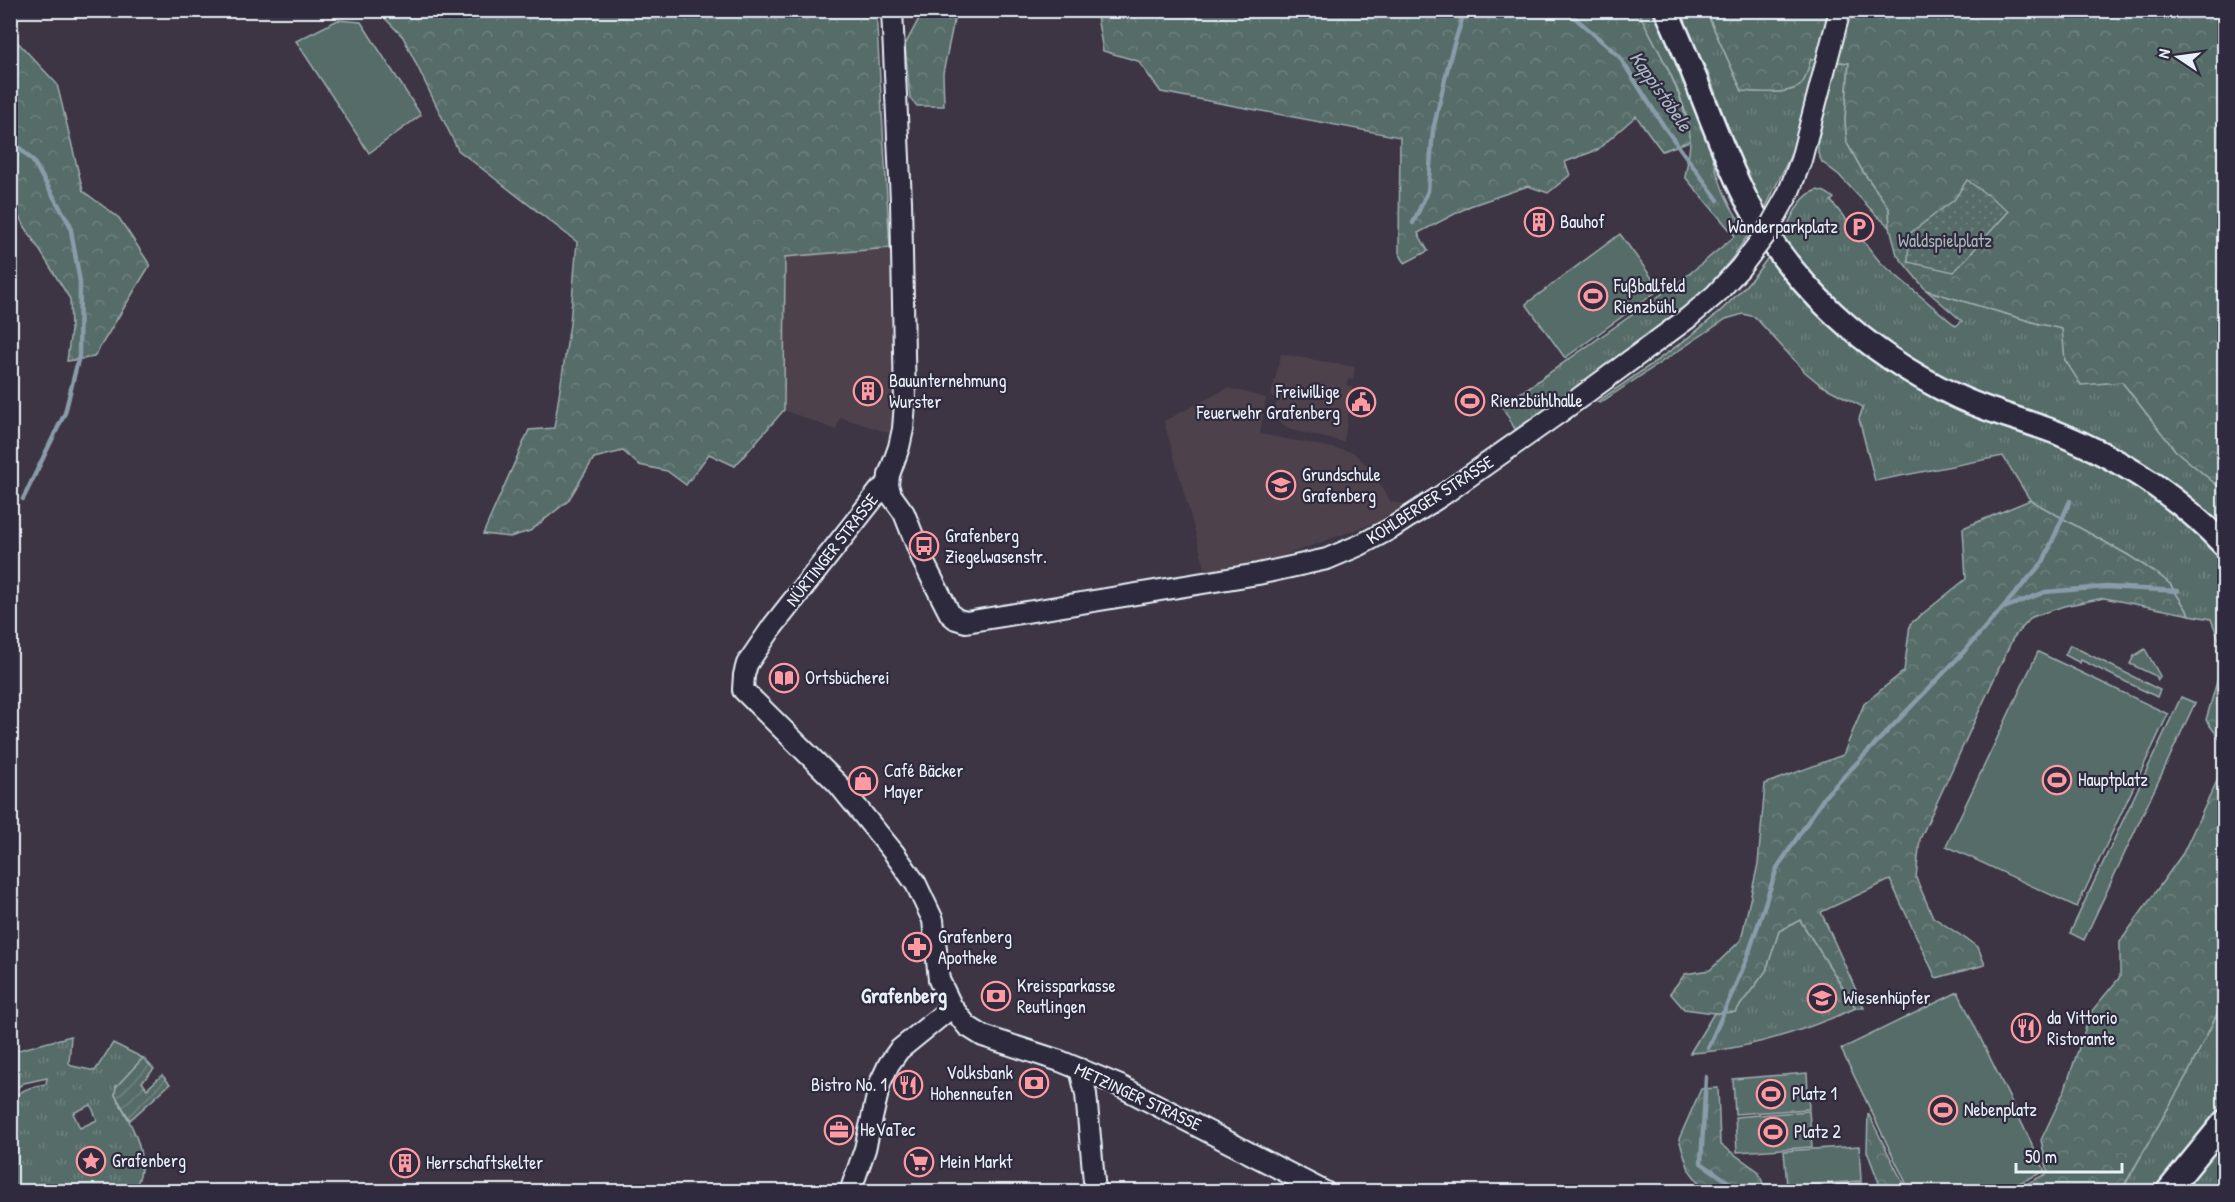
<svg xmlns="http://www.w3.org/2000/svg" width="2235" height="1202" font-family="'Patrick Hand',sans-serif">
	<defs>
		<pattern id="grass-tufts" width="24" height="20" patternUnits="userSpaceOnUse" patternTransform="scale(1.5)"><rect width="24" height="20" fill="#566c68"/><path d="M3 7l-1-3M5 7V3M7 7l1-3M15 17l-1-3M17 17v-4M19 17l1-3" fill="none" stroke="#6e817e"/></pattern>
		<pattern id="forest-crowns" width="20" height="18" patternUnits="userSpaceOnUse" patternTransform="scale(1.5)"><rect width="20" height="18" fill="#566c68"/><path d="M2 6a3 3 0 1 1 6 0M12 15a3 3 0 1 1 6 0" fill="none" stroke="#6e817e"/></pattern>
		<pattern id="park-dots" width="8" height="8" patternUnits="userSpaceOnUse" patternTransform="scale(1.5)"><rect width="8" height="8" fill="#566c68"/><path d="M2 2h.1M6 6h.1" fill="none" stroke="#6e817e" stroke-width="1.8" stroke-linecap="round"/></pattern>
		<pattern id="garden-furrows" width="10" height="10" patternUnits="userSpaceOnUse" patternTransform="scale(1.5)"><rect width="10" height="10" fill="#566c68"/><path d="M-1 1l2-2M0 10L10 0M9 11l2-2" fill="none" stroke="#6e817e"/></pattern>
	</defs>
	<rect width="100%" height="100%" fill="#3d3544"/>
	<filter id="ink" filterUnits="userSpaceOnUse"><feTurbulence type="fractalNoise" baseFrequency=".0167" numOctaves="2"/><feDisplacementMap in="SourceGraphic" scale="12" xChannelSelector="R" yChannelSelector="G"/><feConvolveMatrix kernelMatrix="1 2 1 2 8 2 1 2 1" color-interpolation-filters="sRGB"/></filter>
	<g filter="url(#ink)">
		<g fill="#4d424c">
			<path d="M890,248L895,404L892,434L840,417L836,430L784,410L785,257Z"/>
			<path d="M1281,354L1355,367L1353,380L1348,379L1347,386L1352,387L1344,442L1291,430L1274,418L1277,398L1271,396Z"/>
			<path d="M1228,388L1266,398L1260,434L1353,452L1370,468L1391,502L1406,504L1380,521L1277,558L1206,571L1164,421Z"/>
		</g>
		<g fill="url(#grass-tufts)" stroke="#9faeb0" stroke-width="1.5" fill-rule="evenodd">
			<path d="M1638,11H1654C1671,45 1687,79 1700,116C1714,155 1719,203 1750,232L1733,257L1706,290L1643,339L1516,431L1502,406L1683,279L1735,236L1685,177C1687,165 1690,152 1690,140C1690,101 1655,46 1638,11Z"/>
			<path d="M1679,11H1706L1742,91C1757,92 1794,96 1803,82C1807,76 1808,66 1810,59L1818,58L1792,152L1765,209L1742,165L1708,73Z"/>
			<path d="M1836,62L1849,63L1845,120L1847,143L1862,170L1889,208L1890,227L1876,215L1839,175L1822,162L1818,153V142Z"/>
			<path d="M1817,190L1825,192L1834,198L1831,201L1880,262L1956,326L1962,321L1926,290L2036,323L2063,329L2065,360L2122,382L2175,450L2224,491V526C2182,489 2138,454 2085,432C2036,412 1983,400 1936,375C1894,352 1854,322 1821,287C1806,272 1794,254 1781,237C1791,221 1798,196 1817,190Z"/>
			<path d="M1769,256C1813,317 1869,365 1936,400C1978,421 2024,432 2067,450C2128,475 2181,514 2224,563V653L2211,619L2190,615L2170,584L2159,575L2128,555L2030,500L2003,456L1875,481L1859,419L1863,407L1821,385L1805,372L1755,317L1743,314L1726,319L1600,403L1597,402C1658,359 1726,319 1769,256Z"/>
			<path d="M1800,920L1856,1008C1804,1031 1747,1050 1690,1053L1714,1013L1735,1012L1766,971L1779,931Z"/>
			<path d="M2224,1000V1104L2153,1191L2121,1192L2189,1071Z"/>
			<path d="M71,1036L69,1063L72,1066L95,1071L113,1043L143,1058L116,1087L115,1095C131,1123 154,1160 133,1191H11V1100C20,1090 32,1086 46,1084L47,1078L24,1083L11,1092V1052ZM91,1105L97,1120L80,1128L73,1113Z"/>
			<path d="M2224,1140V1191H2181Z"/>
		</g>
		<g fill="url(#forest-crowns)" stroke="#9faeb0" stroke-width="1.5">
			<path d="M378,11H876L890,248L785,257L784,410L735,466L709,454L686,485L667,471L639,465L623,451L594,458L568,501L530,531L510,537L483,534L529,430L554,428L570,324L577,242L458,150L403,37Z"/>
			<path d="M923,11H956L943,73L944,106H917L910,98L905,45Z"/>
			<path d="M1096,11H1638C1659,52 1685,94 1690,141L1662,151L1636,116L1597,150L1565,162L1570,175L1548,193L1528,186L1470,206L1418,233L1428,251L1405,263L1399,253L1400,137L1161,92L1138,61L1103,51Z"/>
			<path d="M1706,11H2224V491L2175,450L2122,382L2081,385L2065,360L2062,329L2036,323L1926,290L1897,255L1890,227L1889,208L1862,170L1847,143L1845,120L1849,63L1811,59C1808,66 1807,76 1803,82C1794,96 1757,92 1742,91Z"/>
			<path d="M11,35L57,84L83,191L119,218L150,265L94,357L67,361L71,330L70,299L19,217L11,216Z"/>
			<path d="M2030,500L2128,555L2159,575L2170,584L2190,615L2104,598L2064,606L2032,617L2013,638L1920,839L1916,878L1933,917L1978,947L1985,965L1936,978L1890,880L1821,912L1864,1008H1856L1800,920L1779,931L1766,971L1735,1012L1714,1013L1684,1009L1670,993L1685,974L1710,970L1741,940L1758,864L1765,784L1843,755L1864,704L1904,671L1910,624L1966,579L1963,528Z"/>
			<path d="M2224,657V745L2206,720Z"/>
			<path d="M2224,766V1000L2189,1071L2121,1191H2012L2048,1173L2041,1140L2065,1089L2091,1012L2120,977V942L2183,853Z"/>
			<path d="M1718,1088L1720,1144L1758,1171L1766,1191H1705L1689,1170L1679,1139L1701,1089Z"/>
			<path d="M1868,1113L1907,1191H1882L1867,1151Z"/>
		</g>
		<path fill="url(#park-dots)" stroke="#9faeb0" stroke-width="1.5" d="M1967,180L2009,211L1954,272L1908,262L1909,234L1954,200Z"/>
		<path fill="url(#garden-furrows)" stroke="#9faeb0" stroke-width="1.5" d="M143,1058L154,1069L142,1082L147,1089L162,1075L170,1084L130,1120L115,1095L116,1087Z"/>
		<g fill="#566c68" stroke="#9faeb0" stroke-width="1.5">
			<path d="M338,20L361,22L421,115L369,153L296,41Z"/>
			<path d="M1620,234L1660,289L1565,358L1526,304Z"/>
			<path d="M2070,645L2160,690L2157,697L2081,660L2080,663L2065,655Z"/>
			<path d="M2145,649L2160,676L2158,680L2156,676L2130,664L2134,656Z"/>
			<path d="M2038,652L2168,714L2077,907L1946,846Z"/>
			<path d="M2181,697L2195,703L2084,940L2070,933Z"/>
			<path d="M1958,992L2045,1171L2002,1191H1910L1841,1049Z"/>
			<path d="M1807,1073L1809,1109L1735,1114L1733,1079Z"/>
			<path d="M1809,1111L1812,1147L1737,1152L1735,1117Z"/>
			<path d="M1859,1146L1861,1181L1787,1186L1784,1151Z"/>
			<path d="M1861,1183V1191H1787V1188Z"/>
		</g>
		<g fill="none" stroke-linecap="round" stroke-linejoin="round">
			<g stroke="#899ca9" stroke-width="4.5">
				<path d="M1566,10L1619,56L1665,128L1718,200"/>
				<path d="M10,139L33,161L70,225L80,282L79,356L65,413L23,499"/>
				<path d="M1413,223L1428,191L1433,130L1451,54L1465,10"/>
				<path d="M2004,608L2045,592L2106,587L2178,591"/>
				<path d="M1708,1048L1746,961L1777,868L1825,796L1960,656L2043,562L2070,501"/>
				<path d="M1706,1077L1701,1163L1730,1183L1732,1192"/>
			</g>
			<g stroke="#e8f1f8" stroke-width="24">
				<g id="secondary">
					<path d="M892,10L901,201L905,403L903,429L899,447L889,475L888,485L891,495L904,513L923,561L950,614L956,619L966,622L1258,574L1327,559L1360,545L1392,528L1441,496L1563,410L1688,318L1716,294L1740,268"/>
					<path d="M1788,194L1801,160L1840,10"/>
					<path d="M888,485L880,490L773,626L747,664L744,675L743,690L838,784L894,853L916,884L933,920L939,980L952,1007L967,1026L983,1036L1060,1061L1118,1085L1325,1192"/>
					<path d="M1080,1069L1086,1094L1095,1192"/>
					<path d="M850,1192L865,1149L880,1083L889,1064L899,1050L952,1007"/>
				</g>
			</g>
			<g stroke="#e8f1f8" stroke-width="27">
				<g id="primary">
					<path d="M1666,10C1696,72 1715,138 1746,199C1792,286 1865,352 1954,395C1988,412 2025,420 2060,434C2123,460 2178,496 2224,545"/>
					<path d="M2167,1192L2224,1122"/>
				</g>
			</g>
			<use href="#secondary" stroke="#2f2a3d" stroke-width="20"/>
			<use href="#primary" stroke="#2f2a3d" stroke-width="22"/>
			<g stroke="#e8f1f8" stroke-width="24" stroke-linecap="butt">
				<path id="secondary-bridge" d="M1740,268L1765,235L1788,194"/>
			</g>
			<use href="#secondary-bridge" stroke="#2f2a3d" stroke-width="20"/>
		</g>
	</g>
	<defs>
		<g id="building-ring" transform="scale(1.5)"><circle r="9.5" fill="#2f2a3d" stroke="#ff9aa2" stroke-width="1.5"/><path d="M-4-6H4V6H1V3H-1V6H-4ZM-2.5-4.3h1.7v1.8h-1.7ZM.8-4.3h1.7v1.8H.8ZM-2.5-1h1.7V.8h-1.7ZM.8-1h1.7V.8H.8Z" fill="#ff9aa2"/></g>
		<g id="parking-ring" transform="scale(1.5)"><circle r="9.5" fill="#2f2a3d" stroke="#ff9aa2" stroke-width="1.5"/><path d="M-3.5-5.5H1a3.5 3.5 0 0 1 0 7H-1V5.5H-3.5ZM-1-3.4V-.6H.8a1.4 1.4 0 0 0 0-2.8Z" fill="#ff9aa2"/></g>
		<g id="stadium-ring" transform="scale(1.5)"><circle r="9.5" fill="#2f2a3d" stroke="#ff9aa2" stroke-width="1.5"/><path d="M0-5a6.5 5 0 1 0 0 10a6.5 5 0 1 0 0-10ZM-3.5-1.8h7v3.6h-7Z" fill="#ff9aa2"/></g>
		<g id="civic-ring" transform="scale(1.5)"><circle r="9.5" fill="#2f2a3d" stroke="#ff9aa2" stroke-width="1.5"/><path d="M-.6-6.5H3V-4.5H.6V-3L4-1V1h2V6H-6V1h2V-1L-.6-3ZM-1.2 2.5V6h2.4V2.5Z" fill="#ff9aa2"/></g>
		<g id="school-ring" transform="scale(1.5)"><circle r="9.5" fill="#2f2a3d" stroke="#ff9aa2" stroke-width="1.5"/><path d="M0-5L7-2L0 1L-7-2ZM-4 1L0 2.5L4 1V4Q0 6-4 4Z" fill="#ff9aa2"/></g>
		<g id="bus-ring" transform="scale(1.5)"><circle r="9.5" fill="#2f2a3d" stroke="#ff9aa2" stroke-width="1.5"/><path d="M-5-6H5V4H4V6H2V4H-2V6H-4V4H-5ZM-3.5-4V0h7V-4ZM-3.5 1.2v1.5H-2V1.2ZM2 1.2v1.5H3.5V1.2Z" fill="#ff9aa2"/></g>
		<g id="library-ring" transform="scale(1.5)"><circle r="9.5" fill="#2f2a3d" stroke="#ff9aa2" stroke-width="1.5"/><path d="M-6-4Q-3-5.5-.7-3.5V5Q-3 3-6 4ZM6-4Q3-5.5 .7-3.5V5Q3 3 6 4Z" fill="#ff9aa2"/></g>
		<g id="shop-ring" transform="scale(1.5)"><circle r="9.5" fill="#2f2a3d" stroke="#ff9aa2" stroke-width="1.5"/><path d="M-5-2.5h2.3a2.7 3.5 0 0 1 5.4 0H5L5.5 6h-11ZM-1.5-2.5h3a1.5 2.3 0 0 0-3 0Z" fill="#ff9aa2"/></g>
		<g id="pharmacy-ring" transform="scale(1.5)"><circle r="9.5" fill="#2f2a3d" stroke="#ff9aa2" stroke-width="1.5"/><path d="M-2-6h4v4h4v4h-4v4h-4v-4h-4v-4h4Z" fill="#ff9aa2"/></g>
		<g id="bank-ring" transform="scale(1.5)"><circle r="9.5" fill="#2f2a3d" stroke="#ff9aa2" stroke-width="1.5"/><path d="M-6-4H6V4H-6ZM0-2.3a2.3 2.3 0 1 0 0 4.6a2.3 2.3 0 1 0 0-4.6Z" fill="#ff9aa2"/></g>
		<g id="restaurant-ring" transform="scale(1.5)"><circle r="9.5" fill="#2f2a3d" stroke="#ff9aa2" stroke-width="1.5"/><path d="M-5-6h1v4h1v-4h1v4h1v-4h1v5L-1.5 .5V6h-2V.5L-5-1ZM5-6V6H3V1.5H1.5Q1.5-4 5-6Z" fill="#ff9aa2"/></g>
		<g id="office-ring" transform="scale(1.5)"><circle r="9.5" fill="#2f2a3d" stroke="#ff9aa2" stroke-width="1.5"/><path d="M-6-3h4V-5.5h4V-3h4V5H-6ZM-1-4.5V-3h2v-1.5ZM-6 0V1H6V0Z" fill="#ff9aa2"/></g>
		<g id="sight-ring" transform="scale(1.5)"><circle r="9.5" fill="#2f2a3d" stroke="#ff9aa2" stroke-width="1.5"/><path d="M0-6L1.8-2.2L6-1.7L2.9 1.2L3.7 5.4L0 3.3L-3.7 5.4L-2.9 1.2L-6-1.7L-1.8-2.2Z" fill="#ff9aa2"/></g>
		<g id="supermarket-ring" transform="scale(1.5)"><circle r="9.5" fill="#2f2a3d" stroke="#ff9aa2" stroke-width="1.5"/><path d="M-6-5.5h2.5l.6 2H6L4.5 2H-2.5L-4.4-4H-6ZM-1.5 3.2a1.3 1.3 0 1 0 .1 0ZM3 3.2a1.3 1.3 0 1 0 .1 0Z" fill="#ff9aa2"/></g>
	</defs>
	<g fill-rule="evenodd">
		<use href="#building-ring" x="1539" y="222"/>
		<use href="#parking-ring" x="1859" y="227"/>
		<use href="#stadium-ring" x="1593" y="296"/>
		<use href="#building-ring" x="868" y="391"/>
		<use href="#stadium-ring" x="1470" y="401"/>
		<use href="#civic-ring" x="1361" y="402"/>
		<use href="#school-ring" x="1281" y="485"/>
		<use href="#bus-ring" x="924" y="546"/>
		<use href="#library-ring" x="784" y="678"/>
		<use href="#stadium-ring" x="2057" y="780"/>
		<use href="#shop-ring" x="863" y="781"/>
		<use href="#pharmacy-ring" x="917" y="947"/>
		<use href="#bank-ring" x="996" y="996"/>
		<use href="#school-ring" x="1822" y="998"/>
		<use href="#restaurant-ring" x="2026" y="1028"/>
		<use href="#bank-ring" x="1034" y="1083"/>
		<use href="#restaurant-ring" x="908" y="1085"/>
		<use href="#stadium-ring" x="1771" y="1094"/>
		<use href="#stadium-ring" x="1943" y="1110"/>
		<use href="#office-ring" x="839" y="1130"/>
		<use href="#stadium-ring" x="1773" y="1132"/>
		<use href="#sight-ring" x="91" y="1161"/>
		<use href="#supermarket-ring" x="919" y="1162"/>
		<use href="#building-ring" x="405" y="1163"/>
	</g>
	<g text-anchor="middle" stroke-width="4.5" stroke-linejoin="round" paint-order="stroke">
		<g font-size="18" fill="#e8f1f8" stroke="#2f2a3d" text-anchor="start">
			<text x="1560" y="228">Bauhof</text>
			<text x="1838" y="233" text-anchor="end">Wanderparkplatz</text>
			<text x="1614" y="292">Fußballfeld<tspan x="1614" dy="21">Rienzbühl</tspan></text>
			<text x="889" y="387">Bauunternehmung<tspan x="889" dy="21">Wurster</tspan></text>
			<text x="1340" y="398" text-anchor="end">Freiwillige<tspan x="1340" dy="21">Feuerwehr Grafenberg</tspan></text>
			<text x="1491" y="407">Rienzbühlhalle</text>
			<text x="1302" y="481">Grundschule<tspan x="1302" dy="21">Grafenberg</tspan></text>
			<text x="945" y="542">Grafenberg<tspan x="945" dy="21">Ziegelwasenstr.</tspan></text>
			<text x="805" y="684">Ortsbücherei</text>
			<text x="884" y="777">Café Bäcker<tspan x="884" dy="21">Mayer</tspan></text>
			<text x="2078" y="786">Hauptplatz</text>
			<text x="938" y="943">Grafenberg<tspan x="938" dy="21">Apotheke</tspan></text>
			<text x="1017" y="992">Kreissparkasse<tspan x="1017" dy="21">Reutlingen</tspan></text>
			<text x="1843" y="1004">Wiesenhüpfer</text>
			<text x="2047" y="1024">da Vittorio<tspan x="2047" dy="21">Ristorante</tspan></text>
			<text x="1013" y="1079" text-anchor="end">Volksbank<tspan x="1013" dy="21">Hohenneufen</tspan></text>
			<text x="887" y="1091" text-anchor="end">Bistro No. 1</text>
			<text x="1792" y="1100">Platz 1</text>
			<text x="1964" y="1116">Nebenplatz</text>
			<text x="860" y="1136">HeVaTec</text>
			<text x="1794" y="1138">Platz 2</text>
			<text x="112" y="1167">Grafenberg</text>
			<text x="940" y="1168">Mein Markt</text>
			<text x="426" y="1169">Herrschaftskelter</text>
		</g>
		<g font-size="18" fill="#a6b5b7" stroke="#2f2a3d">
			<text x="1945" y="247">Waldspielplatz</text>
		</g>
		<g font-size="18" fill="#e8f1f8" stroke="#2f2a3d">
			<text transform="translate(1430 500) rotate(-33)" y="6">KOHLBERGER STRASSE</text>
			<text transform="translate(832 550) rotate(-52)" y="6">NÜRTINGER STRASSE</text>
			<text transform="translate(1138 1097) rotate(25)" y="6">METZINGER STRASSE</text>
		</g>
		<g font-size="20" font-style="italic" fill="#a9b8c3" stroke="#2f2a3d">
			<text transform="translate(1661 91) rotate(55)" y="7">Kappistöbele</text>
		</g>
		<g font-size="21" font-weight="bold" fill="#e8f1f8" stroke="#2f2a3d">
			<text x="904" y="1003">Grafenberg</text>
		</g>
	</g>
	<rect width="2235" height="1202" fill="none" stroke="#2f2a3d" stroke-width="36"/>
	<rect x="18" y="18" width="2199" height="1166" fill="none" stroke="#e8f1f8" stroke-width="2" filter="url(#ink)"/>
	<g transform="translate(2178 57) rotate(283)" stroke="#2f2a3d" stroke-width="4.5" paint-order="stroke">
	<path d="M0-4.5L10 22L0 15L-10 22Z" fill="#e8f1f8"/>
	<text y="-9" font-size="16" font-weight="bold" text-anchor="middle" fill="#e8f1f8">N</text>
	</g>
	<path d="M2016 1163v9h106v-9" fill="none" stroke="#e8f1f8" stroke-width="3"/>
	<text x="2025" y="1163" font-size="18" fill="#e8f1f8" stroke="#2f2a3d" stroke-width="4.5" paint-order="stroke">50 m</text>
</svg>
